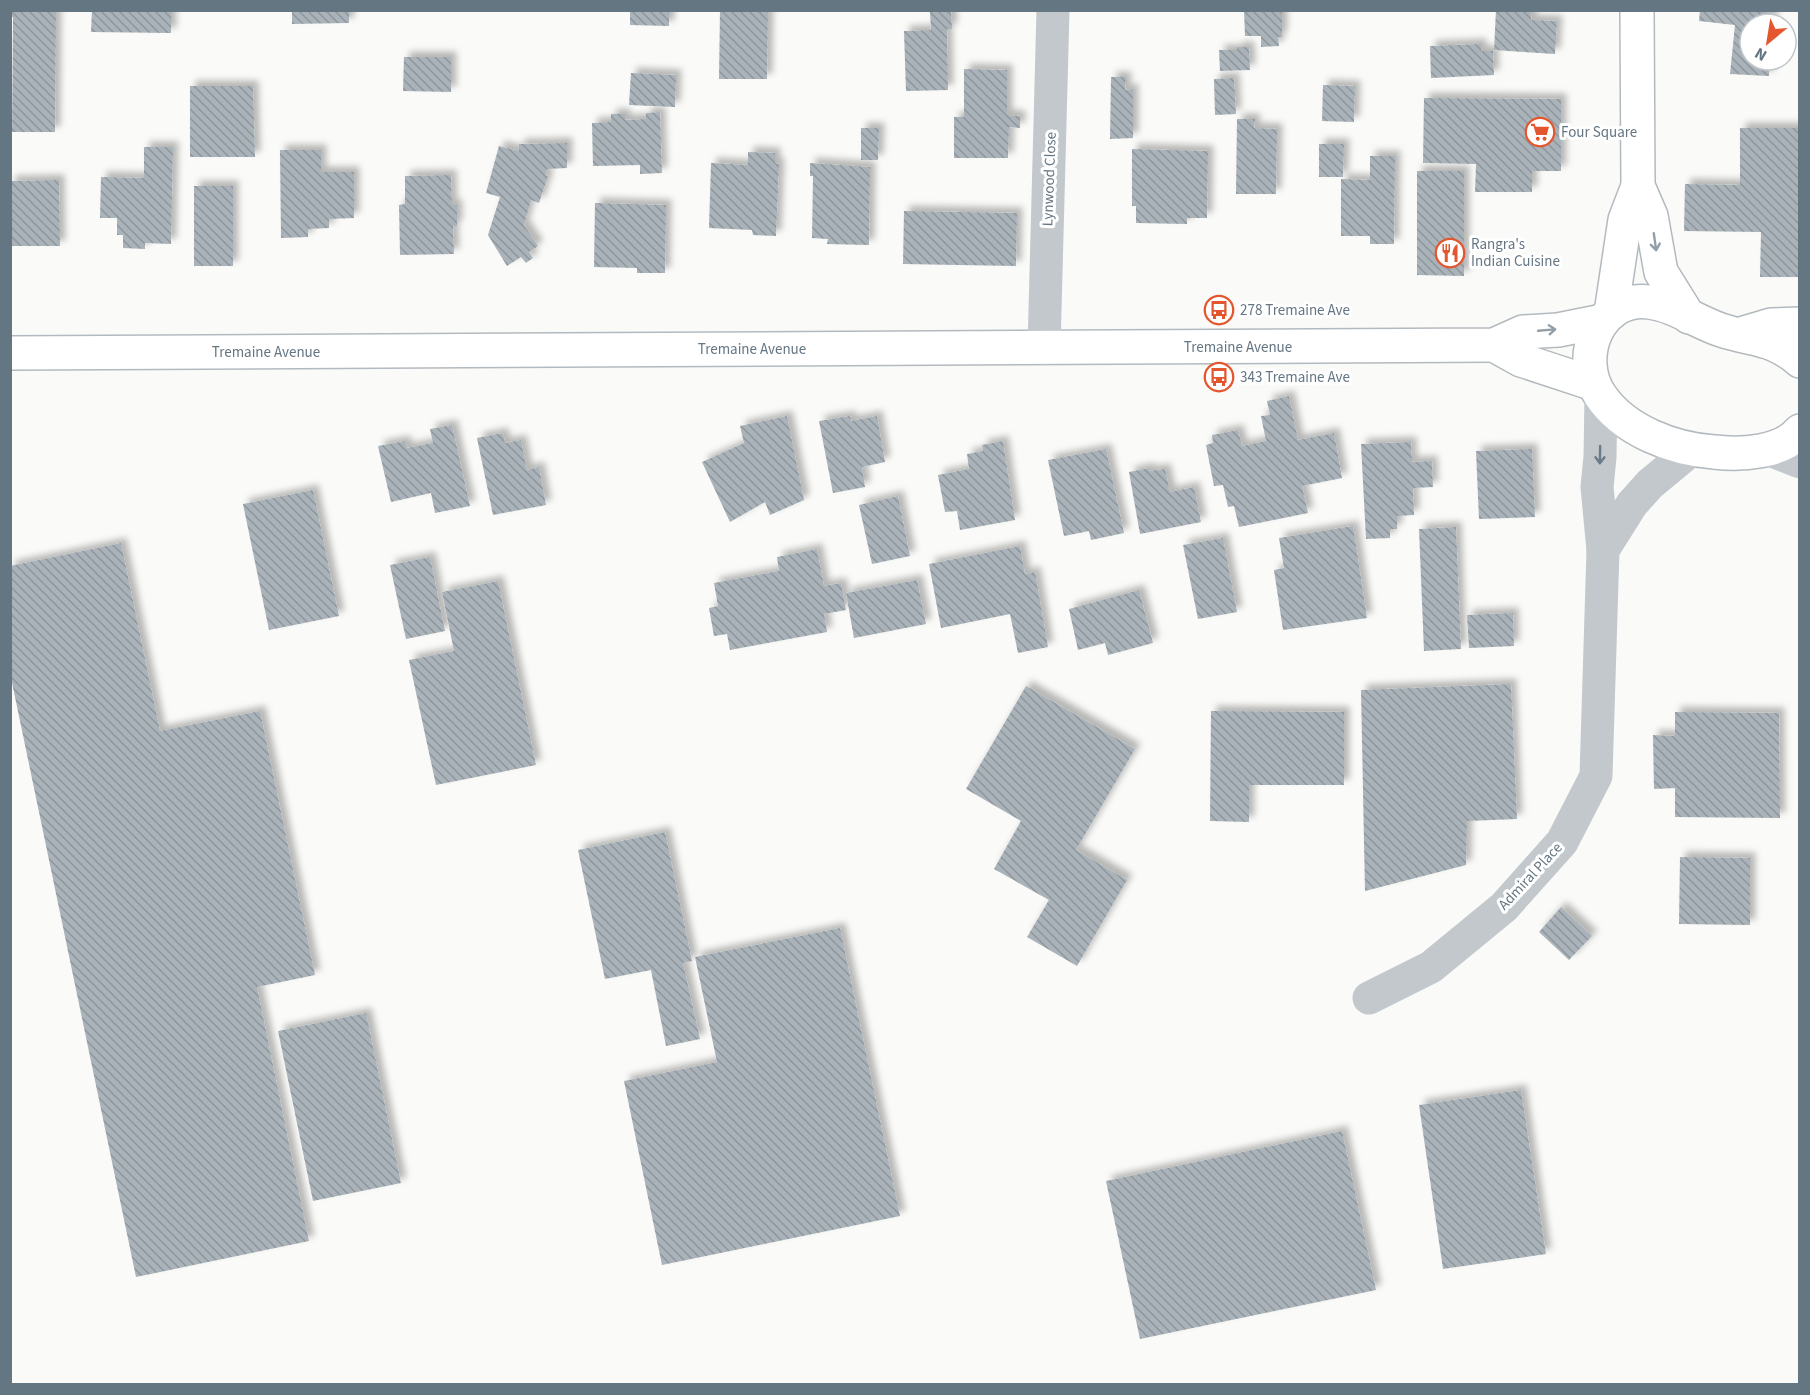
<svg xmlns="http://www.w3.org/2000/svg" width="1810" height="1395" font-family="'Source Sans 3',sans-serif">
	<defs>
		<pattern id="building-back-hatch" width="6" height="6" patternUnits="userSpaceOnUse" patternTransform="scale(1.5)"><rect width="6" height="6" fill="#aab3b9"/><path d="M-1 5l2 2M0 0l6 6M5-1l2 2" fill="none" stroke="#8e969c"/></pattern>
		<filter id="shadow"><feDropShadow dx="5.5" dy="-5.5" stdDeviation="3" flood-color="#0004"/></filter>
	</defs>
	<rect width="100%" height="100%" fill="#fafaf8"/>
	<g fill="url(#building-back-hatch)" filter="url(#shadow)">
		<path d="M10,10H56L55,132H12L13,17H10Z"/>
		<path d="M92,10H171V33L91,32Z"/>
		<path d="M292,10H349V23L292,24Z"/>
		<path d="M630,10H669V26L630,25Z"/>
		<path d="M720,10H768L767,79H719Z"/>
		<path d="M951,10L952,29H947L948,90L906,91L904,31L931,30L930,12Z"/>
		<path d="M1244,10H1282V37H1278L1279,46L1261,47V36H1245Z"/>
		<path d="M1496,10H1532L1531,20L1557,21L1555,54L1494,50Z"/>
		<path d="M1700,10H1757L1773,14L1772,24H1750V60H1770L1769,76L1730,74L1735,25L1699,21Z"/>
		<path d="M1481,44V51H1493L1494,75L1431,78L1430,46Z"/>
		<path d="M1237,47H1249L1250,70L1220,71L1219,50H1237Z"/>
		<path d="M404,57H451V92L403,91Z"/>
		<path d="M964,69L1007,70V115L1020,116V128L1009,127L1008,158H954V117H964Z"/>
		<path d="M631,73L676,75L675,107L629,105Z"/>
		<path d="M1111,77H1126L1125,90L1133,89V138L1110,139Z"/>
		<path d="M1234,78L1236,114L1215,115L1214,79Z"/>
		<path d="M1323,85L1355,86L1354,122L1322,121Z"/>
		<path d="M190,86H253L255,157H190Z"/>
		<path d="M1424,98L1561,99V171H1532V192H1475L1476,164L1423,163Z"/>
		<path d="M660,112L662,173L640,174V165L593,166L592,123L611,122V114H625V120L646,119V113Z"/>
		<path d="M1237,119H1255L1254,128L1277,129L1276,194H1236Z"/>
		<path d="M861,128H879L878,160H861Z"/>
		<path d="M1740,128H1800V277H1760L1761,232L1684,231L1685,184L1740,185Z"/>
		<path d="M567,143V168L547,169L545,175L548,176L539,203L531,200L524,225L538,246L529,252L533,258L526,263L521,257L507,266L488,235L500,197L486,193L499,146L519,151V144Z"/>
		<path d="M1319,144H1344L1343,177H1319Z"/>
		<path d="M144,147H173L171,244L145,243V249L123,248V235H117V218H100L101,177L144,178Z"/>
		<path d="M1132,149L1208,151L1207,218H1187V224L1136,223V206H1132Z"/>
		<path d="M280,150H321V172H354V218L329,219V228L308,229V237L281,238Z"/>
		<path d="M748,152L775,153V163L779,164L776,236L753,235L752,230L709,228L711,163L748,165Z"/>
		<path d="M1370,156H1395L1394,244H1370V236H1341V179L1370,180Z"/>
		<path d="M810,163L870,167L869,245L827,244L828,239L812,238L813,176H810Z"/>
		<path d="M1417,171H1464V276L1417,275Z"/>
		<path d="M451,175L452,205H457V226H453L454,254L400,255L399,205L405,204V176Z"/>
		<path d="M59,180L60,246H10V181Z"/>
		<rect x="194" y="186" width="39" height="80"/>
		<path d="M595,203L666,205L665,273H637V268L594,267Z"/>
		<path d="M904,211L1017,213L1016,266L903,264Z"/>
		<path d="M1289,396L1298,440L1334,433L1342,478L1302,486L1308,513L1239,527L1234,506L1228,507L1223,485L1214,486L1206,445L1213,443L1212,435L1238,430L1242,446L1266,441L1261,416L1270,415L1267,401Z"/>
		<path d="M787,416L804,500L770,515L765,502L730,522L702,462L744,443L740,426Z"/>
		<path d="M850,416L851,421L877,416L885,462L862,467L865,487L833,493L819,421Z"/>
		<path d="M452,425L470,506L435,513L431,493L391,502L378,446L405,441L407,448L433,443L430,429Z"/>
		<path d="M503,433L505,443L521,440L527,470L539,467L546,505L493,515L477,438Z"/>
		<path d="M1003,441L1015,520L960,530L957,511L945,512L938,475L969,469L967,454L983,451L982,445Z"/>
		<path d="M1411,442L1412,462L1432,461L1433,487L1413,488L1414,515L1397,516V529H1390V538L1366,539L1361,444Z"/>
		<path d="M1106,449L1124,533L1091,540L1089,531L1064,536L1048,460Z"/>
		<path d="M1532,449L1535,517L1479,519L1476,451Z"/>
		<path d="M1149,468V471L1165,469L1170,492L1194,487L1201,522L1140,534L1129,472Z"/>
		<path d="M313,490L339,616L269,630L243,504Z"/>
		<path d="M898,496L910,556L872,564L859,505Z"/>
		<path d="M1353,526L1367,618L1283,630L1274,570L1284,568L1279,538Z"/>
		<path d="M1456,527L1461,649L1424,651L1419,529Z"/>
		<path d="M1223,538L1237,612L1198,619L1183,545Z"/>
		<path d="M121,543L160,731L260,711L315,975L257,987L309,1241L136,1277L10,673V566Z"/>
		<path d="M1020,546L1025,574L1035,572L1048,647L1018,653L1010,614L941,628L929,564Z"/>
		<path d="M817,549L824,586L841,583L846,610L824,614L827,632L730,650L727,634L714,636L709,608L718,606L714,583L779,571L777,557Z"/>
		<path d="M430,557L445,631L406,639L390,565Z"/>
		<path d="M917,580L926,624L854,638L846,593Z"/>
		<path d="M498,581L536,765L436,785L409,660L454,651L442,592Z"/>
		<path d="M1139,590L1153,643L1108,655L1105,643L1078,650L1069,609Z"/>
		<path d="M1513,613L1514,646L1469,648L1467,615Z"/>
		<path d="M1511,684L1517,819L1467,821L1466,865L1365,891L1361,690Z"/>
		<path d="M1026,686L1135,749L1076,850L1127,880L1077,966L1027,937L1049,900L994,869L1021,821L966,789Z"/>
		<path d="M1211,711L1344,712V785H1249V822L1210,821Z"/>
		<path d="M1675,712L1779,713L1780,818L1675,817V788L1654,789L1653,735L1675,736Z"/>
		<path d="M665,832L692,961L683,963L700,1039L666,1046L651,970L605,979L578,850Z"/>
		<path d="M1680,857L1750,858V925L1679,924Z"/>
		<path d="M1561,907L1592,936L1569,960L1539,932Z"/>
		<path d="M840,928L900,1216L662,1265L624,1081L717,1062L695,957Z"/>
		<path d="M366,1013L401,1183L313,1201L278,1031Z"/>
		<path d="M1521,1090L1546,1254L1443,1269L1419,1105Z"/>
		<path d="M1342,1131L1376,1290L1140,1339L1106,1181Z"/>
	</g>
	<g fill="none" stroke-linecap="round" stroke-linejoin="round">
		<g stroke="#b3babf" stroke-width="36">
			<g id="secondary">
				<path d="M1638,186L1651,216L1661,272L1689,317"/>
				<path d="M1611,313L1625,220L1638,186L1637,10"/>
				<path d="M1744,333L1771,325L1800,324"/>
				<path d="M1494,345L1521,360L1594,384"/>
				<path d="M10,353L1494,345L1523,332L1558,330L1603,321"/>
				<path d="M1800,361C1771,336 1753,341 1721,330C1697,322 1674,305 1649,302C1598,296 1575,358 1600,395C1624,431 1673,449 1714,452C1741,455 1782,453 1800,431"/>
			</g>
		</g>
		<g stroke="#c3c8cc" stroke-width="33">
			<path d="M1044,348L1053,10"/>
			<path d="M1603,550L1632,504L1650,484L1691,450"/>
			<path d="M1369,998L1431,967L1504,907L1562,842L1596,776L1603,550L1597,487L1600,457L1601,396"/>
		</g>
		<path stroke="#c3c8cc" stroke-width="33" d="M1767,449L1800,462"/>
		<use href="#secondary" stroke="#fff" stroke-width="33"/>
	</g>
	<defs><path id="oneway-shaft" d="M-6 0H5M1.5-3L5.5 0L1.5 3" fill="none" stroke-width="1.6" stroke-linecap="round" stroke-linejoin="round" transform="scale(1.5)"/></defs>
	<g stroke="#939fa8">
		<use href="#oneway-shaft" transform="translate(1655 242) rotate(82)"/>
		<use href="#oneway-shaft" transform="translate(1547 330) rotate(-5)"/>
	</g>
	<use stroke="#6a7a87" href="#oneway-shaft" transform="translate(1600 455) rotate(91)"/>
	<defs>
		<g id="supermarket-ring" transform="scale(1.5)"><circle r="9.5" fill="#fff" stroke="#e4572e" stroke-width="1.5"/><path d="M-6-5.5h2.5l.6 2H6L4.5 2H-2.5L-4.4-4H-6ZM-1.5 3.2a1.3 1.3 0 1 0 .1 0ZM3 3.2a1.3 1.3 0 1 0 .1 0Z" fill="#e4572e"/></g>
		<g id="restaurant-ring" transform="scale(1.5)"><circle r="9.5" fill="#fff" stroke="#e4572e" stroke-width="1.5"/><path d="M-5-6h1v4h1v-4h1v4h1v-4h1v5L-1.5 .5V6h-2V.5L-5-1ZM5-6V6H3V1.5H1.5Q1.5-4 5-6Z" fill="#e4572e"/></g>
		<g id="bus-ring" transform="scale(1.5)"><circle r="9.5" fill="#fff" stroke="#e4572e" stroke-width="1.5"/><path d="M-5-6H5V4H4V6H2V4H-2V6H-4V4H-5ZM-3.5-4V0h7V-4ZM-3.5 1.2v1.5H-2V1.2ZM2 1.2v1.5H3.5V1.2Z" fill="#e4572e"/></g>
	</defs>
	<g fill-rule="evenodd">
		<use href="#supermarket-ring" x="1540" y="132"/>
		<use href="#restaurant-ring" x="1450" y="253"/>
		<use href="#bus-ring" x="1219" y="310"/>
		<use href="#bus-ring" x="1219" y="377"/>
	</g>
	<g text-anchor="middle" stroke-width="6" stroke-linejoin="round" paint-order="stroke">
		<g font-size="15" fill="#657683" stroke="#fff" text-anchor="start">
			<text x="1561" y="137">Four Square</text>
			<text x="1471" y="249">Rangra's<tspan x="1471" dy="17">Indian Cuisine</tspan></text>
			<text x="1240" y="315">278 Tremaine Ave</text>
			<text x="1240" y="382">343 Tremaine Ave</text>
		</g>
		<g font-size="15" fill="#657683" stroke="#fff">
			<text transform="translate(1049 179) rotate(-88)" y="5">Lynwood Close</text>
			<text x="1238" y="352">Tremaine Avenue</text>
			<text x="752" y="354">Tremaine Avenue</text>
			<text x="266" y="357">Tremaine Avenue</text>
			<text transform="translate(1530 876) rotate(-47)" y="5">Admiral Place</text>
		</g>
	</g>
	<rect width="1810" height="1395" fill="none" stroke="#657683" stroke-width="24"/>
	<g transform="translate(1768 42) rotate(210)"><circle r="28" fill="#ffffff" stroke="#c1c8cd" stroke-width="1.5"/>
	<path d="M0-4.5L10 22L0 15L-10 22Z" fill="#e4572e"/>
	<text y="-9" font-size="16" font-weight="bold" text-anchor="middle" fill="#657683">N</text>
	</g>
</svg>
